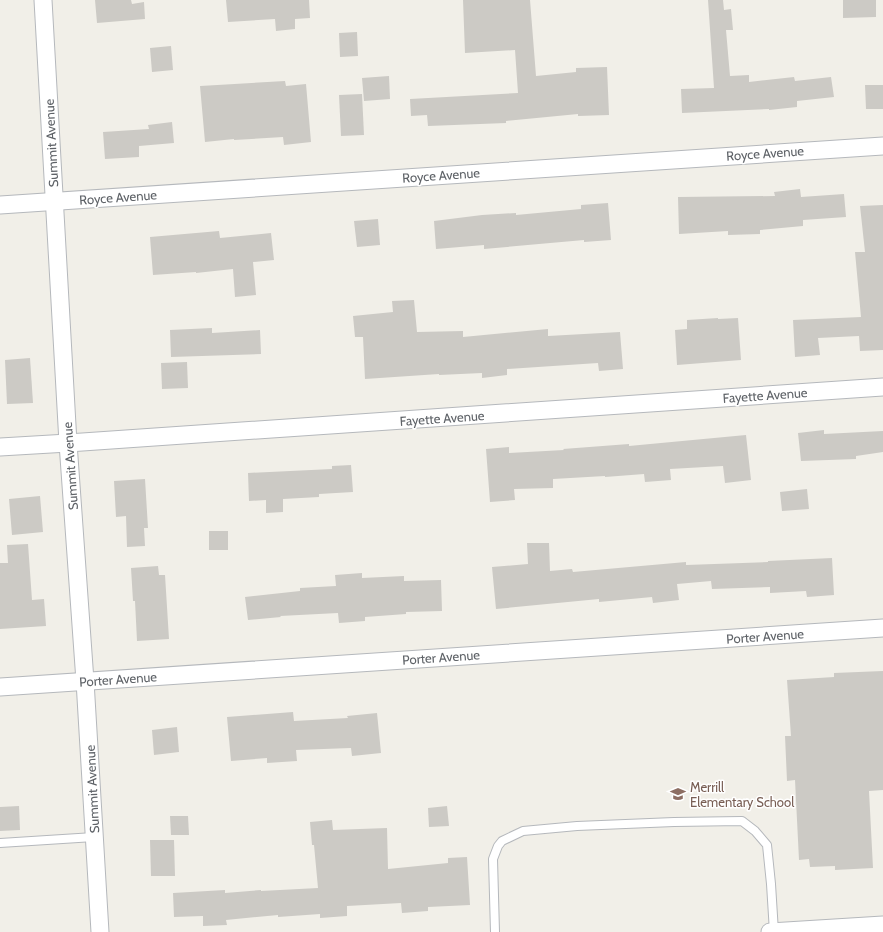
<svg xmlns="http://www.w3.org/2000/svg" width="883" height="932" font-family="Cabin,sans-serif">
	<rect width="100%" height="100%" fill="#f1efe8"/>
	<g fill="#cccac5">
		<path d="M95,0H131L132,4L144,2L145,19L97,23Z"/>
		<path d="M226,0H309L310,18L295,19V29L276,31L275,19L228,22Z"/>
		<path d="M463,0H530L536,76L576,72V68L607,67L609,115L578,116V114L506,121V123L428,126L427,115L411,116L410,99L518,93L515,50L465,53Z"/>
		<path d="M708,0H723L724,10L731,9L733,30H726L730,76L749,75V82L794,77L795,81L831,77L834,97L797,101V107L769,110V109L682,113L681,89L714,88Z"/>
		<path d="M843,0H876V17L843,18Z"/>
		<path d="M357,32L358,56L340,57L339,33Z"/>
		<path d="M171,46L173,70L152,72L150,48Z"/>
		<path d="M389,76L390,99L364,101L362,78Z"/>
		<path d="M285,81L286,86L306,84L311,142L284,145L283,137L234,140V139L205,142L200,86Z"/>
		<path d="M865,85H883V109H866Z"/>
		<path d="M362,94L364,135L341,136L339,95Z"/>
		<path d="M172,122L174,143L139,146V157L105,159L103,132L149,129L148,125Z"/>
		<path d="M800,189L801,197L844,194L846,217L803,220V226L760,230V234L728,235V231L679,234L678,197L775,196L774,192Z"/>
		<path d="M608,203L611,240L584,242V240L484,249V245L436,249L434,221L482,215L516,213V215L581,209V205Z"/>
		<path d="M883,205V350L860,351L859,336L818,338L820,355L795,357L793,320L861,317L855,252H865L860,206Z"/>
		<path d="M378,219L380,245L357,247L354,221Z"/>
		<path d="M219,231L220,238L271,233L274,260L253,262L256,295L235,297L233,269L196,273V272L153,275L150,237Z"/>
		<path d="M414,300L417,332L463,331V337L548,329V336L620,332L623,369L599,371L598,363L507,369V375L482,378V373L439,375V374L365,379L363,337H355L353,316L393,312L392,301Z"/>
		<path d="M718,318V319L738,318L741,360L677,365L675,330L687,329V320Z"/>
		<path d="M212,328V333L260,330L261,354L171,357L170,330Z"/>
		<path d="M30,358L33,403L7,404L5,360Z"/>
		<path d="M187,362L188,388L162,389L161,363Z"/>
		<path d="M824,430V434L883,431V452L856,456V459L801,461L798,433Z"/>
		<path d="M746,435L751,480L725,483L723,466L670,469L671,480L645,482L644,474L605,477V476L553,479V488L514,489L515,500L490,502L486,449L509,447V453L564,450L563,449L629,444V446Z"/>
		<path d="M351,465L353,492L319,494V497L283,499V512L266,513V500L249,501L248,473L332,469V466Z"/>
		<path d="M145,479L148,528H144L145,546L127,547L126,516L116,517L114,481Z"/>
		<path d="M807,489L809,509L782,511L780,492Z"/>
		<path d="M40,496L43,532L12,535L9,499Z"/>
		<rect x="209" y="531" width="19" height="19"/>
		<path d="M527,543H549L550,571L572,569L573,572L686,562V565L768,562V561L832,558L834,595L807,597L806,591L770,593V587L712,589L711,581L677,584L679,600L653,603L652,597L599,602V599L496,609L492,567L528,564Z"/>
		<path d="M28,544L32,600L44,599L46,626L0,629V563H8L7,545Z"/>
		<path d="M158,566L159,575H165L169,639L137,641L135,601H133L131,568Z"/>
		<path d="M362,573V578L404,576V581L441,580L442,611L406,612V614L365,617V621L339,623L338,613L280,616L281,617L248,620L245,597L300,591V588L336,586L335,575Z"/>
		<path d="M883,671V790L869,791L873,868L835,870V866L810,867L809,859L799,860L795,780L787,781L785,736H791L787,680L834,677V673Z"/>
		<path d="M293,712L294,721L348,718L347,716L377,713L381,753L352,756L351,748L296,750L297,761L267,763V758L231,761L227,717Z"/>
		<path d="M177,727L179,752L154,755L152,730Z"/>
		<path d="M19,806L20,830L0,831V807Z"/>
		<path d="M447,806L449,826L429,827L428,808Z"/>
		<path d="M170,816H188L189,835H171Z"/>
		<path d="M332,820L333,830L387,828L388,869L448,863V858L467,857L470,905L428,907V911L402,913L401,903L347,906V916L320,918V914L278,917V915L226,920L227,925L203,926V916L174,917L173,893L225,890V893L261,890V891L318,888L314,845H312L310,822Z"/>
		<path d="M150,840H174L175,876H151Z"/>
	</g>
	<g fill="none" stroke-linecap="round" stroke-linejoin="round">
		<g stroke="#b5b8bc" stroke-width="10">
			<g id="service">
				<path d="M0,843L94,837"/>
				<path d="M495,932L493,859L498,846L502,841L523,831L577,826L674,822L742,821L755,831L767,845L771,884L774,932"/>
			</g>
		</g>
		<g stroke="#b5b8bc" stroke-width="19">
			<g id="minor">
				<path d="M43,0L68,443L85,681L100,932"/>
				<path d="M0,205L883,146"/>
				<path d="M0,447L68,443L883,387"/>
				<path d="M0,687L883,628"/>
				<path d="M770,932L883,925"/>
			</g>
		</g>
		<use href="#service" stroke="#fff" stroke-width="8"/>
		<use href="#minor" stroke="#fff" stroke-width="17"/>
	</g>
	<defs>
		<g id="school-bare" transform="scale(1.2)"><path d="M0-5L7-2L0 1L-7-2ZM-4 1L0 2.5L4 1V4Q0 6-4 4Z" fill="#8d6e63" stroke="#fff" stroke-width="2.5" paint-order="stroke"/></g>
	</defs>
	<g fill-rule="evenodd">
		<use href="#school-bare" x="678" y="794"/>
	</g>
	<g text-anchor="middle" stroke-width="3" stroke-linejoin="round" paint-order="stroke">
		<g font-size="13" fill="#5f6368" stroke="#fff">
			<text transform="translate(51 143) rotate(-93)" y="5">Summit Avenue</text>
			<text transform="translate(765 153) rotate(-4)" y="5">Royce Avenue</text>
			<text transform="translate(441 175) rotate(-4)" y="5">Royce Avenue</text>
			<text transform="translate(118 197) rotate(-4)" y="5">Royce Avenue</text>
			<text transform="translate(765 395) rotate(-4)" y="5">Fayette Avenue</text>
			<text transform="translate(442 418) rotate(-4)" y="5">Fayette Avenue</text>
			<text transform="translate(70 466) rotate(-94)" y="5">Summit Avenue</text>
			<text transform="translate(765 636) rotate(-4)" y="5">Porter Avenue</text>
			<text transform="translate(441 657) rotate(-4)" y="5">Porter Avenue</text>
			<text transform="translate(118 679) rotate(-4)" y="5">Porter Avenue</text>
			<text transform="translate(92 789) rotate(-93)" y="5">Summit Avenue</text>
		</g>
		<g font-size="13" fill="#785e54" stroke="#fff" text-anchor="start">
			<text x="690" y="792">Merrill<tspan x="690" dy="15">Elementary School</tspan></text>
		</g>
	</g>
</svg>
